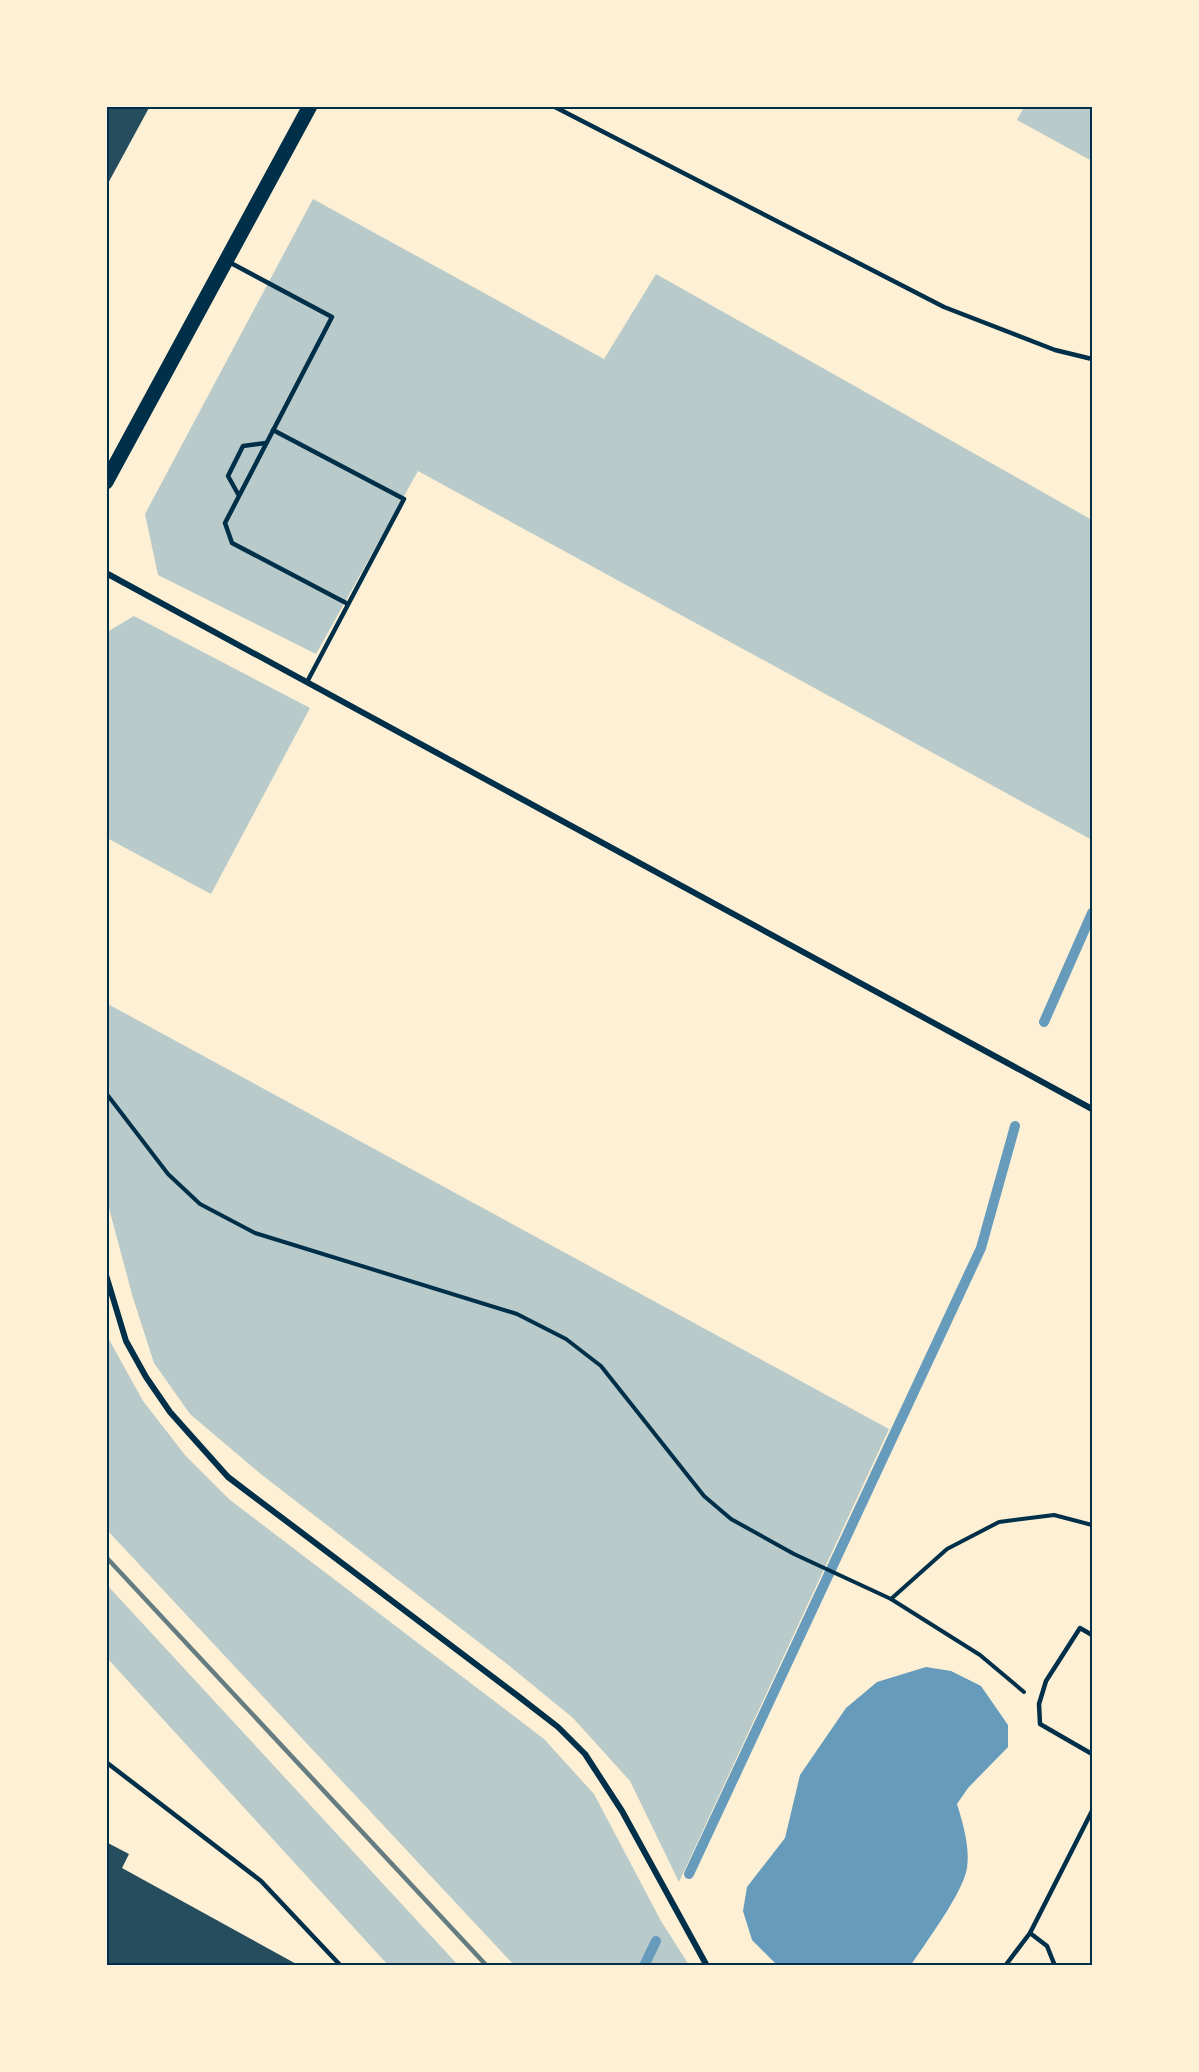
<svg xmlns="http://www.w3.org/2000/svg" width="1199" height="2072" font-family="Lora,serif">
	<rect width="100%" height="100%" fill="#fdf0d5"/>
	<g fill="#b9caca">
		<path d="M1024,107H1092V161L1017,120Z"/>
		<path d="M313,199L604,359L656,274L1092,520V840L418,471L316,654L158,575L145,514Z"/>
		<path d="M134,616L310,708L211,894L107,838V632Z"/>
		<path d="M106,1003L889,1429L679,1882L630,1781L573,1718L507,1664L262,1475L190,1414L154,1363L133,1298L107,1201Z"/>
		<path d="M106,1334L143,1401L185,1455L230,1500L544,1739L594,1794L661,1921L689,1965H514L107,1530Z"/>
		<path d="M107,1585L458,1965H388L107,1658Z"/>
	</g>
	<path fill="#669bbc" d="M926,1667L951,1671L981,1686L1008,1725V1747L968,1788L957,1804C963,1824 970,1846 967,1868C963,1893 926,1942 911,1965H777L752,1940L743,1911L747,1887L785,1838L800,1775L846,1708L877,1682Z"/>
	<g fill="none" stroke-linecap="round" stroke-linejoin="round">
		<g stroke="#669bbc" stroke-width="10">
			<path d="M1044,1022L1092,913"/>
			<path d="M689,1874L981,1248L1015,1126"/>
			<path d="M644,1966L656,1941"/>
		</g>
	</g>
	<g fill="#264d5e">
		<path d="M106,106H150L106,187Z"/>
		<path d="M106,1842L129,1854L122,1868L300,1966H106Z"/>
	</g>
	<g fill="none" stroke-linecap="round" stroke-linejoin="round">
		<g stroke="#003049" stroke-width="4">
			<path d="M106,1093L168,1174L200,1204L255,1233L517,1314L566,1339L601,1366L704,1496L731,1519L794,1554L891,1599L980,1655L1024,1692"/>
			<path d="M891,1599L947,1549L999,1522L1054,1515L1092,1525"/>
		</g>
		<g stroke="#003049" stroke-width="4.5">
			<path d="M553,106L944,307L1055,350L1092,359"/>
			<path d="M229,262L332,317L225,523L232,543L348,604"/>
			<path d="M273,430L404,499L307,682"/>
			<path d="M238,494L228,476L243,446L266,443"/>
			<path d="M1092,1635L1080,1628L1046,1681L1039,1704L1040,1724L1092,1754"/>
			<path d="M106,1762L261,1881L341,1966"/>
			<path d="M1030,1933L1047,1946L1055,1966"/>
			<path d="M1005,1966L1030,1933L1092,1811"/>
		</g>
		<g stroke="#003049" stroke-width="6">
			<path d="M106,573L1092,1109"/>
			<path d="M106,1275L126,1341L146,1377L170,1412L228,1477L518,1696L558,1727L585,1754L622,1811L707,1966"/>
		</g>
		<path stroke="#003049" stroke-width="15" d="M106,482L310,106"/>
		<path stroke="#657d81" stroke-width="4.5" d="M106,1557L487,1966"/>
	</g>
	<rect width="1199" height="2072" fill="none" stroke="#fdf0d5" stroke-width="216"/>
	<rect x="108" y="108" width="983" height="1856" fill="none" stroke="#003049" stroke-width="2"/>
</svg>
